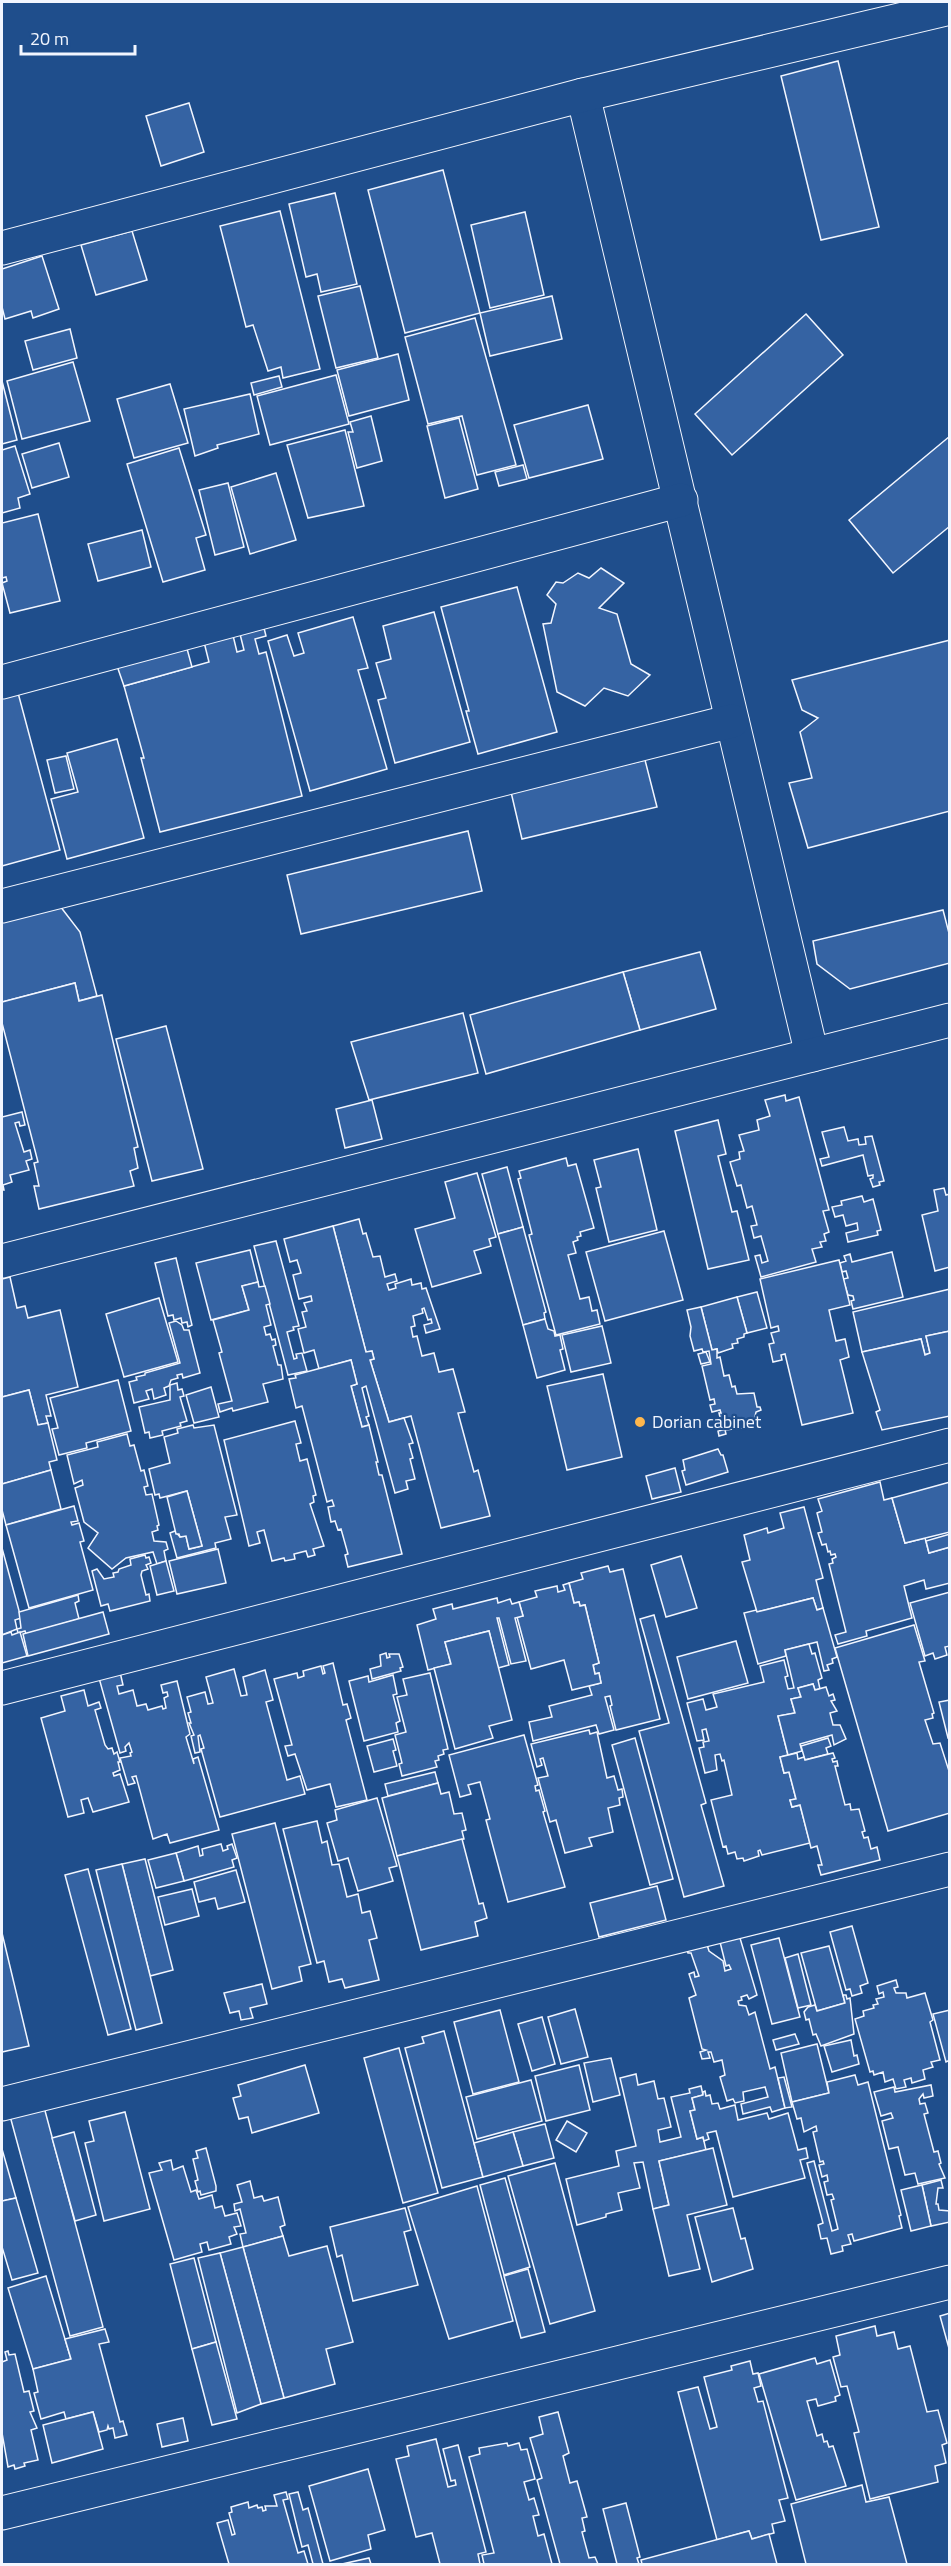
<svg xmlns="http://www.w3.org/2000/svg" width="951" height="2566" font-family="'Titillium Web',sans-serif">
	<rect width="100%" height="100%" fill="#1f4e8c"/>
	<g fill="#3563a3" stroke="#f2f6ff" stroke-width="1.5">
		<path d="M838,61L879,227L821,240L781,76Z"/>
		<path d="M189,103L204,152L161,166L146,116Z"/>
		<path d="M443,170L480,313L405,333L368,190Z"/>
		<path d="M335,193L357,284L321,292L317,274L306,277L289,204Z"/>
		<path d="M280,211L320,369L283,378L281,367L268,371L253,325L246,327L220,226Z"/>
		<path d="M525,212L544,295L490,308L471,225Z"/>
		<path d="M132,231L147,280L96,295L81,245Z"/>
		<path d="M42,256L59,309L33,318L31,311L5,319L2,307V269Z"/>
		<path d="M360,286L378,358L336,368L318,296Z"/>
		<path d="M552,296L562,339L490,356L480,313Z"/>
		<path d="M806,314L843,355L732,455L695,414Z"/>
		<path d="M475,318L516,465L477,475L462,416L428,424L405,337Z"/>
		<path d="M70,329L77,358L33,370L25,341Z"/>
		<path d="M398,354L409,400L349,416L337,370Z"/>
		<path d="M73,362L90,421L22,439L7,381Z"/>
		<path d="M336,375L349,424L270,445L257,396Z"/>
		<path d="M279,376L282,387L254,395L251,383Z"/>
		<path d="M2,381L17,440L2,444Z"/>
		<path d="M170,384L188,443L134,458L117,399Z"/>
		<path d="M250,394L259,434L217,445L218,448L195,456L184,409Z"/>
		<path d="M588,405L603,459L529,478L514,425Z"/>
		<path d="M371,416L382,461L357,468L348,432H353L350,422Z"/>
		<path d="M459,418L478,489L445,498L427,426Z"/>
		<path d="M345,430L364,506L308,518L287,445Z"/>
		<path d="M950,436V526L893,573L849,520Z"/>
		<path d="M59,443L69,477L32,488L22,454Z"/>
		<path d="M15,446L30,494L18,498L20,508L2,513V450Z"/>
		<path d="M179,448L206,535L196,538L205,570L163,582L127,464Z"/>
		<path d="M523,465L527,479L499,486L495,472Z"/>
		<path d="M276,473L296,540L250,554L231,487Z"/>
		<path d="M228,483L244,547L215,555L199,490Z"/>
		<path d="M38,514L60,601L10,613L2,583L7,581L6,577L2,578V523Z"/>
		<path d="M142,530L151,567L98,581L88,544Z"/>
		<path d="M601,568L624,583L599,608L617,614L631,664L650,675L628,696L604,688L585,706L557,692L543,624L551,623L556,604L547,595L556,582L563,583L578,573L589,578Z"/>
		<path d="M517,587L557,732L478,754L466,711H469L441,607Z"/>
		<path d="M434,612L470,742L395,763L378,700L386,698L376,663L391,659L383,626Z"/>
		<path d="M353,617L368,668L358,670L387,769L310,791L268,641L287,635L294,656L304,653L298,633Z"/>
		<path d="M262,620L266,636L255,639L259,654L266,652L302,796L160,832L141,758H144L124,686L209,662L201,630L230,623L237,652L244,650L238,626Z"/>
		<path d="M950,640V811L808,848L789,783L812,778L800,732L818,718L802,710L792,680Z"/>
		<path d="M186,645L192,667L124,686L116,663Z"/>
		<path d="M17,689L60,850L2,866V693Z"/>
		<path d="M117,739L144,838L67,859L51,799L78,792L67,753Z"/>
		<path d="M66,756L74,789L55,793L47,760Z"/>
		<path d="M645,760L657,807L522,839L511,792Z"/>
		<path d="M468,831L482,891L301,934L287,875Z"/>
		<path d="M60,906L80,932L97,996L79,1001L75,983L2,1002V921Z"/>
		<path d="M943,910L950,937V963L850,989L817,964L813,941Z"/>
		<path d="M700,952L716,1009L640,1030L623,972Z"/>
		<path d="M623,972L640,1030L486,1074L470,1015Z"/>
		<path d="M75,983L79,1001L102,995L138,1147L134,1148L138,1168L130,1171L134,1186L39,1209L34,1186H39L34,1163L38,1162L2,1023V1002Z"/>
		<path d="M463,1013L478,1073L369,1100L351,1042Z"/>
		<path d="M166,1026L203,1169L152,1181L116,1039Z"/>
		<path d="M785,1095L786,1101L799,1097L829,1210L823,1211L829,1232L824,1234L826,1241L820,1242L822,1247L812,1249L816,1262L761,1277L755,1256L760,1255L762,1263L768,1261L761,1236L754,1238L751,1226L757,1225L752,1206L747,1208L741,1185L737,1186L730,1162L740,1159L739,1152L744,1151L739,1135L759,1130L757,1120L770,1116L765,1100Z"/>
		<path d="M372,1100L382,1139L345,1148L336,1109Z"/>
		<path d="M22,1112L25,1125L20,1126L19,1122L15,1123L24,1152L30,1150L32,1159L26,1161L29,1170L10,1175L12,1182L3,1185L4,1190H2V1117Z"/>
		<path d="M718,1120L726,1154L718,1156L732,1212L737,1211L749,1260L708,1269L675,1131Z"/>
		<path d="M844,1127L848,1141L858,1139L859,1145L866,1144L865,1137L872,1136L884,1181L879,1182L880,1185L873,1187L870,1179L873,1178V1175L868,1176L863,1155L822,1166L820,1159L829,1157L822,1132Z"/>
		<path d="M638,1149L657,1230L609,1242L596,1188L601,1187L594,1160Z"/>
		<path d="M566,1158L568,1166L576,1164L594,1228L580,1232L581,1236L577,1237L578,1240L573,1242L576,1253L568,1255L580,1299L589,1297L592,1311L597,1310L600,1324L556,1335L529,1235L532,1234L518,1179L521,1178L519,1171Z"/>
		<path d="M507,1167L523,1227L498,1234L482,1174Z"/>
		<path d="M477,1173L496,1237L489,1239L491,1246L474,1251L481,1273L432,1287L415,1229L455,1218L445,1182Z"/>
		<path d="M944,1188L946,1195L950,1194V1267L935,1271L922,1215L938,1211L934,1190Z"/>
		<path d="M862,1196L864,1202L873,1199L881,1230L877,1231L878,1235L848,1242L846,1233L858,1230L857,1223L846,1226L843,1215L835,1217L832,1207L842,1205L841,1201Z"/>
		<path d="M359,1219L363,1234L366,1233L373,1257L380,1256L385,1277L395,1274L397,1281L387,1284L389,1290L396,1288L395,1284L411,1279L412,1285L421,1283L422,1289L426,1288L440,1329L426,1333L424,1325L432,1323L431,1319L428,1320L424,1308L422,1309L423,1313L413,1316L415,1326L411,1327L413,1337L417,1336L422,1356L434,1353L439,1372L453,1369L465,1412L458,1413L474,1472L478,1470L490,1516L441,1528L411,1416L389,1422L370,1360L374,1359L372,1351L366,1352L333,1226Z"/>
		<path d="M333,1226L366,1352L372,1351L374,1359L370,1360L389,1422L404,1418L413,1443L409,1444L413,1458L410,1459L415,1479L406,1481L408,1489L395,1493L366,1386L362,1388L369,1416L366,1417L369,1425L362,1427L351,1386L357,1384L351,1360L319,1369L314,1350L304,1353L298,1329L306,1327L302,1312L307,1311L304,1303L312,1301L311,1296L299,1299L293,1275L301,1273L297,1260L290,1262L284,1239Z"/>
		<path d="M523,1227L546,1312L544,1313L545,1319L523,1325L498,1234Z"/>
		<path d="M664,1231L683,1300L605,1321L586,1252Z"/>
		<path d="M276,1241L299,1326L293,1327L294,1330L287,1332L294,1359L297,1358L296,1354L302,1353L307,1371L288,1375L254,1246Z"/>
		<path d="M250,1250L258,1282L242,1286L249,1310L211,1320L196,1263Z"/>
		<path d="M892,1252L903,1297L853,1309L851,1301L854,1300L853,1296L848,1295L843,1279L848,1278L846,1271L842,1272L840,1263L846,1261L844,1256L850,1254L852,1262Z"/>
		<path d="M176,1258L192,1325L188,1327L187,1322L182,1323L181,1318L174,1320L173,1315L168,1316L155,1263Z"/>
		<path d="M839,1260L850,1305L829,1310L836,1341L845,1339L849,1357L840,1360L853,1413L802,1425L785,1354L781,1355L782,1360L773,1362L769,1344L774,1343L771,1333L779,1331L778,1326L771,1328L760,1279Z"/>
		<path d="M10,1277L17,1308L25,1306L28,1318L60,1310L78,1387L46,1395L51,1416H46L48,1423L38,1425L29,1390L2,1397V1279Z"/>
		<path d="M258,1282L259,1287L265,1286L270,1304L266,1305L271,1325L264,1327L266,1335L270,1334L272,1340L275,1339L276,1345L273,1346L278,1365H281L283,1379L263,1384L268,1402L233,1411L232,1408L220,1412L218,1404L232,1401L219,1353L222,1352L213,1320L249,1310L242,1286Z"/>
		<path d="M950,1289V1331L926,1336L930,1353L925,1355L921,1339L862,1352L853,1312Z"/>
		<path d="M757,1292L767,1328L747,1333L737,1297Z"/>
		<path d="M737,1297L747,1333L744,1334V1337L737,1339L738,1343L732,1344L733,1348L718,1353L717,1349L712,1350L701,1307Z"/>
		<path d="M159,1298L178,1362L124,1377L106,1314Z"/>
		<path d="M701,1307L712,1350L717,1349V1358L720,1357L724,1376L729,1375L732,1387L735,1386L737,1394L754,1393L757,1407H760L761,1410L756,1412L754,1421L748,1423L749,1427L725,1430L726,1434L719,1436L718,1431L723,1430L719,1413H721L720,1410L712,1412L710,1405L715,1404L714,1399L710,1400L702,1366L711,1364L709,1351L703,1352L702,1349L694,1351L690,1336L691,1327L687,1310Z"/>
		<path d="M545,1319L548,1329L554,1331L555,1336L560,1335L563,1349L560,1350L565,1370L537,1378L523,1325Z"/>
		<path d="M176,1321L182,1325L184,1330H189L200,1373L183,1378L182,1374L177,1375L178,1378L171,1380L169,1386L164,1388L166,1395L154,1399L152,1389L146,1391L149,1399L134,1403L129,1382L137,1380L136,1377L145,1375V1373L180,1363L169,1323Z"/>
		<path d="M602,1326L611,1363L571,1372L562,1335Z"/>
		<path d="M950,1331V1416L882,1430L876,1412L880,1410L862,1352L921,1339L925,1355L930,1353L926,1336Z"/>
		<path d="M706,1352L710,1362L701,1364L698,1354Z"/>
		<path d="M351,1360L357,1384L351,1386L362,1427L369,1425L378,1462H376L379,1475H382L402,1554L348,1567L345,1555L348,1554L341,1529L338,1530L335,1521L331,1522L328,1507L334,1506L332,1500L327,1502L302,1406L296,1408L289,1379L296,1378L295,1375Z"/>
		<path d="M603,1374L622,1457L567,1470L547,1386Z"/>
		<path d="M118,1380L131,1431L86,1443L87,1448L59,1455L52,1429L58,1428L50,1398Z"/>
		<path d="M177,1383L178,1390L182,1389L184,1396L180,1397L187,1421L180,1423L181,1426L162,1431L163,1435L150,1438L149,1432L145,1433L139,1407L170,1400V1385Z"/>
		<path d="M211,1387L219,1417L194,1423L186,1395Z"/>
		<path d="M29,1390L38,1425L48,1423L57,1460L49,1462L51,1470L2,1484V1397Z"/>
		<path d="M295,1421L301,1443L296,1444L300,1461L307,1459L316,1495L313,1496L314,1502L310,1504L324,1546L313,1549L315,1555L308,1557L306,1551L294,1554L295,1559L285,1561L284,1558L272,1561L264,1530L257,1532L260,1543L249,1546L224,1440Z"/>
		<path d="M193,1425L194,1428L214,1425L237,1515L225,1517L231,1539L215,1543L216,1548L177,1558L170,1533L175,1531L180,1537L186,1536L189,1549L202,1546L187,1491L160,1498L159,1494L155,1495L149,1469L170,1463L164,1437L178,1433L177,1429Z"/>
		<path d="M127,1434L130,1446L134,1445L141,1471L144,1470L148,1486L144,1487L146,1495L152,1494L159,1525L157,1526L158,1530L152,1532L154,1541L166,1542L168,1549L164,1551L166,1561L157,1564L153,1552L126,1558L112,1569L88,1548L98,1533L84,1522L75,1488L83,1485L82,1480L74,1484L67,1455L98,1447L97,1442Z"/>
		<path d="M718,1449L721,1455H723L728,1472L686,1485L682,1471L685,1470L683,1460Z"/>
		<path d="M675,1468L681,1492L652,1499L646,1476Z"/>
		<path d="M51,1470L61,1509L6,1525L2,1510V1484Z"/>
		<path d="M880,1482L884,1500L892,1498L905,1543L925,1538L929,1553L950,1547V1583L926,1589L924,1580L904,1586L912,1618L866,1631L867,1636L838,1644L835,1635L846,1632L829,1564L833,1563L832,1559L836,1557L835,1554L831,1555L830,1551L828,1552L826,1544L822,1545L818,1533L822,1532L817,1513L822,1511L818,1499Z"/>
		<path d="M950,1482V1532L905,1543L892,1498Z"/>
		<path d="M187,1491L202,1546L189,1549L186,1536L180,1537L179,1534H176L167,1497Z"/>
		<path d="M74,1506L78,1521L71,1522L72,1525L79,1523L84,1541L80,1542L93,1590L29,1608L6,1525Z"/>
		<path d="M804,1507L823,1578L816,1580L823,1608L817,1610L813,1598L757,1612L742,1562L750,1560L744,1535L767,1528L768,1533L784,1528L780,1513Z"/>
		<path d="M950,1534V1547L929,1553L926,1541Z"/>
		<path d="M2,1548L21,1618L15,1620L17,1629L2,1635Z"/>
		<path d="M218,1549L226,1583L177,1594L169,1561Z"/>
		<path d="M145,1555L146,1558L149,1557L151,1563L146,1565L148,1569L142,1571L141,1575L146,1595L149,1594L150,1601L110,1611L108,1604L101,1606L92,1571L97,1569L104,1579L114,1577L113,1573L118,1572L119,1569L131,1565L130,1559Z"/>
		<path d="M681,1556L697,1608L666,1617L651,1565Z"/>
		<path d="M166,1561L174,1591L157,1595L150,1566Z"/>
		<path d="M608,1566L610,1572L623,1569L660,1719L616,1730L610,1706L612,1705L610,1696L605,1697L614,1730L599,1734L596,1725L533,1741L529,1722L552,1717L549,1706L592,1695L589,1686L601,1683L599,1673L595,1674L593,1665L599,1663L585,1605L580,1606L579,1602L574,1603L569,1583L583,1579L581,1573Z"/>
		<path d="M569,1583L574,1603L579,1602L580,1606L585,1605L599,1663L593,1665L595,1674L599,1673L601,1683L572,1690L564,1660L531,1669L517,1617L523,1616L519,1602L537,1597L535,1591L557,1586L558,1592L565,1590L563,1585Z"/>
		<path d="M950,1592V1646L945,1647L947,1655L935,1659L933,1653L925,1656L910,1603Z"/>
		<path d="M78,1595L79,1601L75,1603L79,1619L26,1634L25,1631L18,1633L17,1629L21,1628L19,1612Z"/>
		<path d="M497,1598L498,1603L510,1599L512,1604L519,1602L523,1616L515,1618L526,1661L511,1664L499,1618H497L509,1665L498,1668L489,1631L445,1642L451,1664L428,1670L417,1625L436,1619L433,1609L452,1604L453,1609Z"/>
		<path d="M813,1598L817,1610L823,1608L837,1657L832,1659L833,1663L827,1665L829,1670L824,1671L817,1642L785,1650L786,1656L758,1664L744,1613L756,1610L757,1612Z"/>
		<path d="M103,1612L109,1634L28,1656L23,1634Z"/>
		<path d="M654,1615L706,1803L701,1805L724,1886L684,1897L639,1731L669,1723L640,1619Z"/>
		<path d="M914,1625L925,1661L919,1662L934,1713L932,1714L933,1718L925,1720L933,1744L940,1743L950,1774V1813L888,1831L835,1648Z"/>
		<path d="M489,1631L512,1720L489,1726L493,1738L455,1749L434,1668L451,1664L445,1642Z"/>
		<path d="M11,1632L12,1635L20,1632L27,1656L2,1663V1635Z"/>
		<path d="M736,1641L748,1683L688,1699L677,1657Z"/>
		<path d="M809,1644L812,1654L815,1653L822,1678L818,1680L820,1689L815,1690L813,1684L798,1688L801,1697L791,1699L795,1713L778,1716L788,1755L780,1757L784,1773L789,1772L796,1799L790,1800L792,1807L800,1805L810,1843L762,1855L760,1850L758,1851L759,1856L744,1861L743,1858L737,1859L735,1852L728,1854L726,1846L723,1847L711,1800L732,1795L724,1760L722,1761L720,1754L715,1755L717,1770L705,1773L699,1748L704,1747L703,1742L709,1741L706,1729L702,1730L704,1740L697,1741L687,1703L703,1699L706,1710L717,1707L713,1694L764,1682L760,1666L784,1660L788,1676L785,1677L788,1689L794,1688L785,1650Z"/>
		<path d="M386,1653L387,1658L390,1657L389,1654H399L403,1667L400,1668L401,1671L372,1679L370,1669L381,1666L380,1655Z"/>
		<path d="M333,1663L343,1705L347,1704L351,1718L346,1720L367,1800L336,1807L330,1784L307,1790L295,1754L288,1756L285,1746L292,1745L274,1679L297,1673L298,1678L304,1676L303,1671L321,1666L323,1674L325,1673L323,1666Z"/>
		<path d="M234,1669L241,1696L247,1695L243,1677L265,1670L273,1700L266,1702L287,1780L300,1776L305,1794L220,1817L201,1749L204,1748L200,1735L198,1736L200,1752L195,1753L191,1736L194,1735L189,1723H191L188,1713L191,1712L187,1697L205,1692L208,1704L213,1703L206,1677Z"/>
		<path d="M120,1672L123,1685L117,1686L119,1694L133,1690L137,1706L146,1704L148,1710L162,1706L163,1709L166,1708L164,1698L168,1696L167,1692L163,1693L161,1685L177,1681L190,1734L186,1737L194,1764L193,1759L198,1757L219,1830L170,1843L167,1834L153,1839L136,1776L132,1777L135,1783L128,1785L120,1758L131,1756L130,1753L132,1752L129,1743L125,1747L126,1751L120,1753L99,1678Z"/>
		<path d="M430,1673L448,1749L443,1750L444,1754L438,1756L439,1760L435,1761L437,1767L402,1776L399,1764L402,1763L395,1735L406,1732L397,1697L407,1695L403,1679Z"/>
		<path d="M393,1675L397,1694L393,1695L400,1721L396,1723L398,1732L364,1741L349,1681L368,1676L369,1682Z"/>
		<path d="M813,1684L815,1690L826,1687L829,1696L833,1694L835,1700L831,1701L837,1711L830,1713L833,1725H840L846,1739L834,1745L832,1735L800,1744L802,1751L788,1755L778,1716L795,1713L791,1699L801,1697L798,1688Z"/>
		<path d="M84,1690L88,1706L99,1702L101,1708L95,1710L105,1745L108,1749L112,1748L114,1754L117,1752L120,1762H118L120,1770L113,1773L114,1776L120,1774L129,1802L93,1812L88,1798L81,1800L84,1813L68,1817L41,1718L65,1711L61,1696Z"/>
		<path d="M950,1700V1737L948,1738L939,1702Z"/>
		<path d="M589,1730L590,1734L597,1732L607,1778L614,1776L618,1790L622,1789L623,1797L619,1798L620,1805L608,1808L613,1832L589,1838L592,1846L565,1853L556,1820L550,1822L538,1778L548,1776L543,1758L540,1759L542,1765L537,1767L531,1744Z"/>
		<path d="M524,1735L538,1785L535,1786L536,1791L539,1790L545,1811L543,1812L565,1887L508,1902L486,1820L490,1819L480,1782L468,1785L471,1794L460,1797L449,1755Z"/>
		<path d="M635,1738L673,1879L650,1885L612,1745Z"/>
		<path d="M828,1738L831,1746L826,1748L828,1754L805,1760L801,1746Z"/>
		<path d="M393,1739L396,1750L393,1751L397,1766L374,1772L367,1746Z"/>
		<path d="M797,1753L798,1759L804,1757L805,1760L833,1753L835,1758L832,1759L833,1762L837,1761L838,1766H835L845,1805L850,1804L851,1810L859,1809L865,1831L862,1832L864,1838L868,1837L871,1849L877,1847L880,1860L821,1875L818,1865H822L817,1846L811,1848L800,1805L792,1807L790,1800L796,1799L789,1772L784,1773L780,1757Z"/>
		<path d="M435,1772L438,1783L388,1796L385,1784Z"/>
		<path d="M438,1783L441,1794L449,1792L454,1814L462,1813L466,1830L462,1831L464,1839L397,1856L382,1798Z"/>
		<path d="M377,1798L397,1866L389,1868L393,1881L358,1891L348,1858L338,1861L327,1823L337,1820L335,1810Z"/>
		<path d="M317,1821L322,1843L327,1841L332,1865L339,1864L347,1897L358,1894L362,1913L370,1911L377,1938L369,1940L379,1980L345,1988L342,1979L329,1982L324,1961L317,1963L283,1829Z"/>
		<path d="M275,1823L311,1964L299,1967L302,1981L272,1989L232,1834Z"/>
		<path d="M462,1839L479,1904L483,1903L487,1918L475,1922L478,1936L421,1950L397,1856Z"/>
		<path d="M221,1844L223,1851L228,1849L227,1846L232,1844L237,1858L232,1860L234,1867L184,1881L176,1853L198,1846L200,1856L203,1855L202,1849Z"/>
		<path d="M176,1853L184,1881L156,1888L148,1860Z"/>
		<path d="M145,1859L173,1970L150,1976L122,1864Z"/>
		<path d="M122,1864L162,2023L136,2030L96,1870Z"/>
		<path d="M88,1869L131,2029L108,2035L65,1875Z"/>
		<path d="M236,1870L245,1902L218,1909L215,1898L199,1902L194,1882Z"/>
		<path d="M657,1886L666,1920L599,1937L590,1903Z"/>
		<path d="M192,1889L199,1916L165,1925L158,1897Z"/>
		<path d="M852,1926L868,1983L860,1986L862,1993L852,1996L850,1989L846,1990L830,1932Z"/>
		<path d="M737,1928L757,1995L749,1999L747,1995L741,1997L742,2000L738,2001L739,2005L746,2006L749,2015L755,2012L770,2069L775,2067L785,2108L772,2112L770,2107L743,2114L741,2104L768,2097L765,2087L743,2092L744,2101L735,2103L733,2099L727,2101L720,2077L725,2075L722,2060L714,2062L711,2052H708L710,2058L702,2059L700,2052L706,2050L702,2049L689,1998L696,1995L689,1974L694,1972L695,1977L699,1976L691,1953H688L685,1943L705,1938L709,1951L723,1961L725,1971L731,1969L729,1965L726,1966L720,1942Z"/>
		<path d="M2,1933L29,2046L2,2052Z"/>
		<path d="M779,1938L800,2017L772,2024L751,1945Z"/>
		<path d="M829,1946L845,2003L817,2011L801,1953Z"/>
		<path d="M798,1954L811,2005L798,2008L785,1958Z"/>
		<path d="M896,1980L898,1987L894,1988L896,1993H906L907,1998L925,1993L933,2020L930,2022L940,2060L931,2062L933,2067L923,2070L925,2079L912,2083L911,2078L904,2080L906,2087L896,2089L893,2079L885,2082L883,2072L874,2075L873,2071L870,2072L855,2019L864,2016L863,2011L874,2008L873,2005L878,2004L876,1999L884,1997L883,1992L879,1994L877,1986Z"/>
		<path d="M262,1984L267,2004L250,2008L253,2018L241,2020L239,2011L230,2013L224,1993Z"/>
		<path d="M843,1995H846L847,1999L850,1998L854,2034L821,2046L816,2034L813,2035L809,2019L806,2020L804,2012L808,2007L815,2005L817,2011L845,2003Z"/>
		<path d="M575,2009L588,2057L561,2064L548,2017Z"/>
		<path d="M500,2010L519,2082L473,2094L454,2022Z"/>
		<path d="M950,2010V2060L946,2062L933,2014Z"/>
		<path d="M542,2017L555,2064L532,2071L518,2024Z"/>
		<path d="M444,2031L483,2177L442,2188L405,2048L424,2043L422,2037Z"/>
		<path d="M795,2034L799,2044L776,2050L773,2040Z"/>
		<path d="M851,2040L854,2056L857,2055L859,2064L832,2072L824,2046Z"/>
		<path d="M817,2044L829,2093L792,2102L781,2053Z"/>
		<path d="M399,2048L438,2193L403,2203L364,2058Z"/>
		<path d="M611,2058L620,2095L593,2102L584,2063Z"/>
		<path d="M305,2065L319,2113L252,2133L248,2117L239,2119L233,2098L241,2096L238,2085Z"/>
		<path d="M579,2065L590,2110L546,2121L535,2076Z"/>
		<path d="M636,2074L638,2085L654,2081L658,2099L664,2098L671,2127L658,2130L660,2142L681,2137L671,2097L690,2093L689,2089L701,2086L703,2095L692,2098L695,2110L690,2111L697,2139L703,2137L706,2150L659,2161L669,2205L653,2209L643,2162L634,2163L640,2188L618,2193L622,2210L606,2214V2217L577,2225L566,2179L619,2166L616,2151L636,2146L620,2078Z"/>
		<path d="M855,2075L858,2085L868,2082L901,2215L899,2216L902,2228L854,2241L852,2234L848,2235L851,2244L842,2246L843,2251L831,2254L827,2238L821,2239L818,2225L823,2223L807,2163L814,2161L832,2231L838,2229L831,2200L834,2199L832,2194L827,2195L824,2182L828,2181L827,2175L822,2177L819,2165L824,2164L823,2161L820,2162L813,2132L817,2131L816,2126L804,2132L801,2118L797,2119L792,2102L829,2093L827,2082Z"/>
		<path d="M784,2077L792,2107L785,2108L778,2078Z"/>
		<path d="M531,2080L542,2121L477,2139L466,2097Z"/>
		<path d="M931,2085L933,2096L924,2098L923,2094L919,2099L920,2104L925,2103L928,2113L924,2114L934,2152L938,2151L941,2163L939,2164L945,2178L918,2184L915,2173L905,2175L898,2147L889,2149L882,2121L893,2118L891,2113L881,2116L874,2092L894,2087L895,2092Z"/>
		<path d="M705,2091L706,2096L710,2095L712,2104L718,2103L720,2109L735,2105L738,2120L767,2113L769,2119L788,2113L798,2150L806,2148L808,2158L800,2160L805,2178L733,2197L716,2131L707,2133L709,2139L704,2141L703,2137L697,2139L690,2111L695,2110L692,2098L703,2095V2092Z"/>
		<path d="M44,2107L103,2327L70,2336L10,2116Z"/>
		<path d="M125,2112L150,2209L104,2221L85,2143L94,2141L89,2121Z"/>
		<path d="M567,2121L587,2133L576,2152L556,2140Z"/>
		<path d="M545,2124L554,2158L523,2166L513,2132Z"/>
		<path d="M74,2132L96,2215L75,2221L52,2138Z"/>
		<path d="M513,2132L523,2166L483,2177L474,2143Z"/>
		<path d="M206,2148L216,2186V2191L201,2195L200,2191L198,2192L195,2181L198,2180L193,2159L198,2158L196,2151Z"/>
		<path d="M713,2148L727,2205L687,2215L700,2269L669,2276L653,2209L669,2205L659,2161Z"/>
		<path d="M2,2149L16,2198L2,2201Z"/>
		<path d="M171,2160L173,2170L183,2166L191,2192L196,2190L199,2199L212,2195L215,2208L222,2206L225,2216L237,2213L241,2226L234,2227L237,2234L229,2237L231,2244L209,2250L207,2242L200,2244L202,2252L174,2260L149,2173L162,2170L159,2163Z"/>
		<path d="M555,2163L595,2311L550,2324L508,2176Z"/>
		<path d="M505,2178L530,2267L504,2275L480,2185Z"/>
		<path d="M941,2180L943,2188H938L936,2204H938L939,2210L950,2211V2222L931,2226L922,2185Z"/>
		<path d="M250,2181L254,2198L262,2196L264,2201L278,2197L285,2225L280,2227L283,2236L243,2247L240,2234L246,2233L240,2209L235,2211L234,2204L242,2202L237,2185Z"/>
		<path d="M922,2185L931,2226L911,2231L901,2190Z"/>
		<path d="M477,2186L513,2321L449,2339L408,2207Z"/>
		<path d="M16,2198L38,2273L12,2280L2,2247V2201Z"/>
		<path d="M405,2208L411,2230L404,2232L418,2285L353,2301L342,2255L337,2257L330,2227Z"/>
		<path d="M733,2208L741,2239L745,2238L753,2269L712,2282L695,2217Z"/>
		<path d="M283,2236L289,2256L327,2246L353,2342L326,2349L335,2384L284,2398L243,2247Z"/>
		<path d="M243,2247L284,2398L261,2404L220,2253Z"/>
		<path d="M220,2253L261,2404L237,2413L198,2258Z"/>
		<path d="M194,2258L216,2342L192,2349L170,2264Z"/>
		<path d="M528,2269L545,2332L521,2338L504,2276Z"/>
		<path d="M46,2276L71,2359L33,2369L8,2288Z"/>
		<path d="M950,2313V2352L940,2316Z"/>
		<path d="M875,2326L877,2336L894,2332L898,2349L910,2346L927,2412L938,2410L947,2443L942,2445L946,2463L935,2466L938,2482L870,2499L854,2433L859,2432L847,2386L841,2387L833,2357L840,2355L836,2336Z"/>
		<path d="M105,2329L109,2342L99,2344L120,2422L123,2421L127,2435L115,2438L113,2428L109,2429L108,2426L107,2430L99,2432L93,2412L66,2419L64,2412L41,2419L34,2393L38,2392L33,2369L71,2359L65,2339Z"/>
		<path d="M216,2342L237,2419L212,2425L192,2349Z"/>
		<path d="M8,2351L9,2355L15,2354L24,2392L29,2391L34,2411L30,2412L37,2428L31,2430L38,2460L24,2463L25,2466L15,2469L14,2465L8,2467L2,2433V2362L7,2360L5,2352Z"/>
		<path d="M815,2358L817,2364L830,2360L840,2395L835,2397L836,2401L818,2406L816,2399L807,2401L817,2436L822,2434L824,2442L827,2441L829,2447L833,2446L846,2486L796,2500L759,2374Z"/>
		<path d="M750,2361L753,2374L758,2373L761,2386L754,2388L758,2402L763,2401L788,2498L779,2500L785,2521L772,2524L774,2533L752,2539L749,2531L717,2540L678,2392L698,2387L710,2429L717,2427L704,2377L732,2370L731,2366Z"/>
		<path d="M93,2412L103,2449L52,2463L43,2425Z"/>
		<path d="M558,2412L569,2453L563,2456L570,2483L577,2481L587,2517L582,2518L585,2531L582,2532L589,2558L595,2557L598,2564H560L537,2480L542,2478L530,2438L543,2434L539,2417Z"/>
		<path d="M183,2418L188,2441L162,2447L157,2424Z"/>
		<path d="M436,2439L448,2487L456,2485L455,2480L451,2481L443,2449L458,2445L486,2552L478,2554L480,2564H440L432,2533L416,2537L396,2459L409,2456L407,2446Z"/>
		<path d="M507,2443L508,2446L519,2443L521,2450L527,2449L535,2479L524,2482L529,2500L534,2498L539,2515L533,2516L538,2536L544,2534L552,2564H484L482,2555L494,2553L469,2457L480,2454L479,2448Z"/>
		<path d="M368,2469L385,2530L368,2535L371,2549L330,2561L309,2486Z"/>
		<path d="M862,2485L866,2502L889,2497L907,2564H806L791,2504Z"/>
		<path d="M286,2492L288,2499L283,2500L298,2553L304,2551L308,2564H229L217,2523L228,2520L232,2535L235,2534L229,2513L232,2512L231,2507L248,2502L249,2508L257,2505L258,2508L262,2507L263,2511L266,2510L265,2506H277L274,2495Z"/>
		<path d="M298,2492L303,2510L308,2508L323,2564H313L308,2545L302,2547L289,2494Z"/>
		<path d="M626,2503L640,2557L637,2558L639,2564H617L603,2509Z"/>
		<path d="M749,2531L752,2539L769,2534L777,2564H642L641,2560Z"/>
		<path d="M369,2558L371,2564H342Z"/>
	</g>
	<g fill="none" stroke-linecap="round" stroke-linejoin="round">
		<g stroke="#f2f6ff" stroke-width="35">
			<g id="street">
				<path d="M583,95L812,1055"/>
				<path d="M2,248L583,95L950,8"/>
				<path d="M2,682L681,500"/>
				<path d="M2,906L732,721"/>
				<path d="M2,1261L950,1020"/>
				<path d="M2,1688L950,1445"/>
				<path d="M2,2104L950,1869"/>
				<path d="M2,2513L950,2282"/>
			</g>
		</g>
		<use href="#street" stroke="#1f4e8c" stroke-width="33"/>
	</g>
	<circle fill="#ffb74d" stroke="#1f4e8c" stroke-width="2" cx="640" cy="1422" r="6"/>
	<g text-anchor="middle" stroke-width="4.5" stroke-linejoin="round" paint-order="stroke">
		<g font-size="18" fill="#f2f6ff" stroke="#1f4e8c" text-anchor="start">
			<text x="652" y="1428">Dorian cabinet</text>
		</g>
	</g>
	<rect width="951" height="2566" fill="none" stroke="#f2f6ff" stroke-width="6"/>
	<path d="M21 45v9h114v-9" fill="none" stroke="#f2f6ff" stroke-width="3"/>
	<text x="30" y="45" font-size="18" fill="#f2f6ff" stroke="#1f4e8c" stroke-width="4.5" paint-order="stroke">20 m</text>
</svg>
